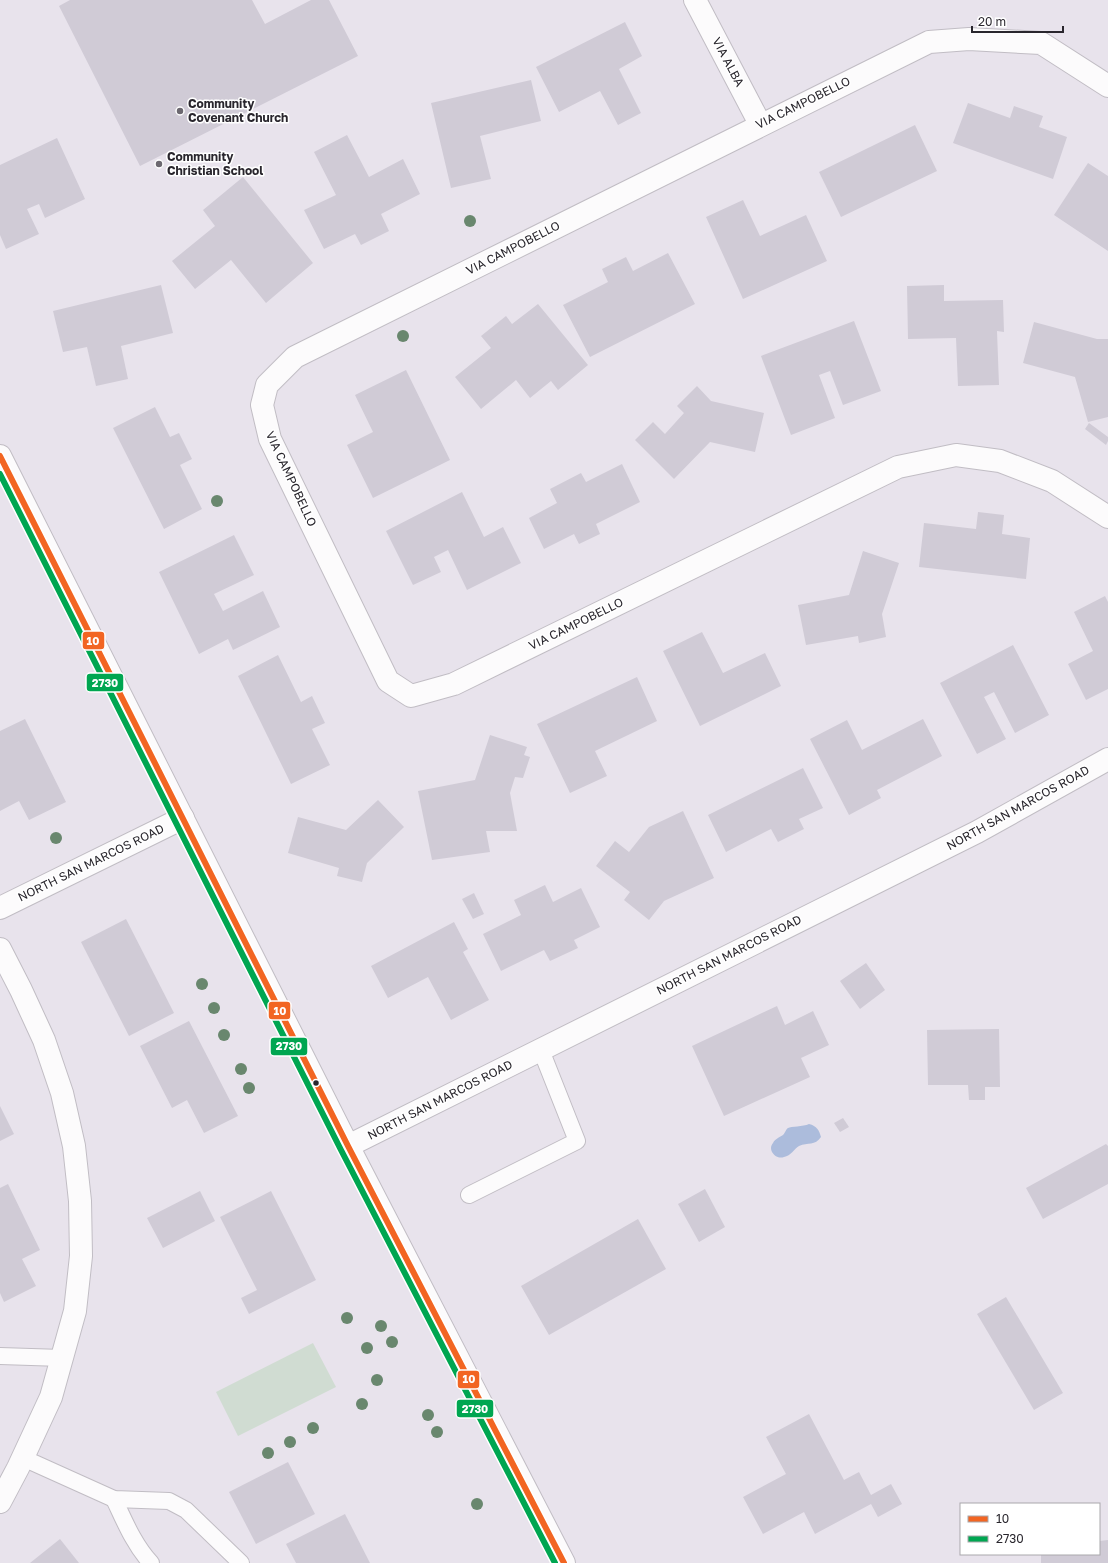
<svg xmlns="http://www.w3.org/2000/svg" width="1108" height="1563" font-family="'Golos Text',sans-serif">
	<rect width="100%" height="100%" fill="#e8e3ec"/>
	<path fill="#d0dcd2" d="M313,1343L336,1387L238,1436L216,1392Z"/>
	<path fill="#acbcdc" d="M809,1124C817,1126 819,1130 821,1137C815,1146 808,1142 799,1146C794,1149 791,1156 784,1157C776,1160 767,1150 773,1143C775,1139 780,1137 783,1135C785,1133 786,1129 788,1128C791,1126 803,1127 809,1124Z"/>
	<g fill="#d0cbd6">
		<path d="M70,0H252L265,24L311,0H329L358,56L140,166L59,6Z"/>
		<path d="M625,22L642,56L619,69L641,113L618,125L600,91L559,112L536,67Z"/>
		<path d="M531,80L541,121L480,136L491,179L451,188L431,103Z"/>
		<path d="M968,103L1010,118L1014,106L1043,116L1039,127L1067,137L1053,179L953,143Z"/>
		<path d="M915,125L937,171L841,217L819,172Z"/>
		<path d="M347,135L369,177L403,159L420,194L381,214L389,231L361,245L355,234L324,249L304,210L336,195L314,152Z"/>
		<path d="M57,138L85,199L45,218L39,204L27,209L39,234L6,249L0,235V165Z"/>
		<path d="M1088,163L1108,176V251L1054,215Z"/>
		<path d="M243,177L313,263L266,303L231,260L195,289L172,261L215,226L203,210Z"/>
		<path d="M743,200L760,236L806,215L827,261L743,299L706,217Z"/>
		<path d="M668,253L695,304L590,357L563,305L608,282L602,269L626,257L633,271Z"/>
		<path d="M161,285L173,333L121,346L128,379L96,386L87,347L63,352L53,311Z"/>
		<path d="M944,285V301L1003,300L1004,332L997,331L999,385L958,386L956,338L908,339L907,286Z"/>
		<path d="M538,304L588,365L558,390L551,381L530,398L516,380L481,409L455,377L491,348L481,336L506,316L512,324Z"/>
		<path d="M854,321L881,391L843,405L830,371L819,375L835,418L791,435L761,356Z"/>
		<path d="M1034,322L1097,339H1108V417L1088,422L1075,377L1023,363Z"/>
		<path d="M406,370L450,460L373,498L347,445L373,432L355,395Z"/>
		<path d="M697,386L711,401L764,413L755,452L710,442L674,479L635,440L653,422L665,434L684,413L677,406Z"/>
		<path d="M155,407L170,437L179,433L192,459L180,465L202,509L164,529L113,428Z"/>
		<path d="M1089,423L1108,437V441L1106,445L1085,429Z"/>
		<path d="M622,464L640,502L596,524L600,534L579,544L574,534L544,549L529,518L557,503L550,489L581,473L586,482Z"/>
		<path d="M462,492L484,537L503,527L521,563L467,590L448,550L434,557L441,572L413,585L386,531Z"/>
		<path d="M978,512L1004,515L1002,534L1030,538L1026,579L919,567L924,523L976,529Z"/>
		<path d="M234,535L254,575L214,594L223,611L263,591L280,627L233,650L228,639L199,654L159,572Z"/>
		<path d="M863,551L899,563L882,614L886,637L859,643L858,636L806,645L798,605L849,595Z"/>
		<path d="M1105,596L1108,602V689L1086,700L1068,664L1093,651L1074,612Z"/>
		<path d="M702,632L723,673L765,653L781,686L700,726L663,651Z"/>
		<path d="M1013,645L1049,715L1015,733L994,692L984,697L1006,739L977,754L940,683Z"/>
		<path d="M278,655L301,702L312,696L325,723L312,729L330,765L291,784L238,676Z"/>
		<path d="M637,677L657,721L595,751L607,776L570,793L537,724Z"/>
		<path d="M25,719L66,802L29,820L19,801L0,811V731Z"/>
		<path d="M923,719L942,756L877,790L881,798L849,815L810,739L847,720L862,750Z"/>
		<path d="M490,735L527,747L524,755L530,757L523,778L515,777L510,793L517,831H486L490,852L432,860L418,791L475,780Z"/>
		<path d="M803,768L823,808L799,819L804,829L778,842L771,829L726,852L708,815Z"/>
		<path d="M378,800L404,827L367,863L362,882L337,876L339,868L288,853L298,817L346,830Z"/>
		<path d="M683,811L714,878L664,901L649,920L624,900L630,892L596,866L615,841L629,852L649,827Z"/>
		<path d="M545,885L553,902L581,888L600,927L574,940L578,948L550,961L544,950L501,971L483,934L521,915L514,900Z"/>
		<path d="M474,893L484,914L473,919L462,899Z"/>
		<path d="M126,919L174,1013L129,1036L81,942Z"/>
		<path d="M454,922L468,949L463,952L489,1000L451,1020L428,977L388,998L371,966Z"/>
		<path d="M866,963L885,990L860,1009L840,981Z"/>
		<path d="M777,1006L785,1025L813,1011L829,1045L801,1058L810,1077L724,1116L692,1046Z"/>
		<path d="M189,1021L238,1116L204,1133L187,1100L172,1108L140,1046Z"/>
		<path d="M999,1029L1000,1087H985V1100H969L968,1085H928L927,1030Z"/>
		<path d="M0,1106L14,1134L0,1141Z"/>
		<path d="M843,1118L849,1127L840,1132L834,1123Z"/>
		<path d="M1106,1144L1108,1146V1184L1043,1219L1026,1188Z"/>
		<path d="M8,1184L40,1250L22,1259L36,1286L4,1302L0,1293V1188Z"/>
		<path d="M705,1189L725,1227L699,1242L678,1204Z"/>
		<path d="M200,1191L215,1221L163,1248L147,1218Z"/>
		<path d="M271,1191L316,1280L249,1314L241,1298L257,1290L220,1217Z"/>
		<path d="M638,1219L666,1269L549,1335L521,1286Z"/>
		<path d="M1006,1297L1063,1393L1034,1410L977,1314Z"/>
		<path d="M809,1414L844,1480L859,1472L871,1495L891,1484L902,1504L878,1517L871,1504L815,1534L804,1512L763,1534L743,1497L786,1474L766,1437Z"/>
		<path d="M288,1462L315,1514L256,1544L229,1492Z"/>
		<path d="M345,1514L370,1563H296L286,1544Z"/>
		<path d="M60,1539L79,1563H30Z"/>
		<path d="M1108,1540V1563H1041V1554H1099V1541Z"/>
	</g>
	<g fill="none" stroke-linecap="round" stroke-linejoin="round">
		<g stroke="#c1bdc4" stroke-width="18">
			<g id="service">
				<path d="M469,1195L577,1141L541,1050"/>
				<path d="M0,1356L62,1358"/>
				<path d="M23,1458L114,1499L169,1501L186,1510L241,1563"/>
				<path d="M114,1499C124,1520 134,1545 151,1563"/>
			</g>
		</g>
		<g stroke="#c1bdc4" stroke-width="24">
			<g id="minor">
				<path d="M695,0L760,124"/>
				<path d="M1108,86L1041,43L969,39L929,42L295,357L267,385L262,405L270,439L388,681L411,696L454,684L898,467L956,455L1000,461L1052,481L1108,517"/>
				<path d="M0,949L21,990L44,1040L62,1093L74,1146L80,1201L81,1256L75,1311L51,1397L18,1468L0,1502"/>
			</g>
		</g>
		<g stroke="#c1bdc4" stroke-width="24">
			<g id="tertiary">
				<path d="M0,908L183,818"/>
				<path d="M348,1146L977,832L1108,759"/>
			</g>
		</g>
		<g stroke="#c1bdc4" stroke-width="24">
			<path id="secondary" d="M0,456L348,1146L564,1563"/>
		</g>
		<use href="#service" stroke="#fcfbfc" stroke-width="16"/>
		<use href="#minor" stroke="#fcfbfc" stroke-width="22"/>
		<use href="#tertiary" stroke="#fcfbfc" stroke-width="22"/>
		<use href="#secondary" stroke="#fcfbfc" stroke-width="22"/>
		<g stroke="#fff" stroke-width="9">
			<path id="bus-1" d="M0,456L348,1146L564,1563"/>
		</g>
		<g stroke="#fff" stroke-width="9">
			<path id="bus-2" d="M0,474L341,1150L555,1563"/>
		</g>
		<use href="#bus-1" stroke="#f26522" stroke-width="6"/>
		<use href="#bus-2" stroke="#00a651" stroke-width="6"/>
	</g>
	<g fill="#69876e">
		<circle cx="470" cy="221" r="6"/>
		<circle cx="403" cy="336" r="6"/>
		<circle cx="217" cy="501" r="6"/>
		<circle cx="56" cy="838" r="6"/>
		<circle cx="202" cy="984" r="6"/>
		<circle cx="214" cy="1008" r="6"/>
		<circle cx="224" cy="1035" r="6"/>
		<circle cx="241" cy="1069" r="6"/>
		<circle cx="249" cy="1088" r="6"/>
		<circle cx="347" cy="1318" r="6"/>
		<circle cx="381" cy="1326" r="6"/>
		<circle cx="392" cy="1342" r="6"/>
		<circle cx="367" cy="1348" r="6"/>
		<circle cx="377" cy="1380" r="6"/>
		<circle cx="362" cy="1404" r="6"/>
		<circle cx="428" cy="1415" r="6"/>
		<circle cx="313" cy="1428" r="6"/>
		<circle cx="437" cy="1432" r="6"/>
		<circle cx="290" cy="1442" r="6"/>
		<circle cx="268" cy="1453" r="6"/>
		<circle cx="477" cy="1504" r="6"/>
	</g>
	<g fill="#6c6870" stroke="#fff" stroke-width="1.5">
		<circle cx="180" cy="111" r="4"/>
		<circle cx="159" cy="164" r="4"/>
	</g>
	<circle fill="#29262d" stroke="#fff" stroke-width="1.5" cx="316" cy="1083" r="3.5"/>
	<g text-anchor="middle" stroke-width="3" stroke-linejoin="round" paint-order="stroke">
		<g font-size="12" fill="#29262d" stroke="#fff">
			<text transform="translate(728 62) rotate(62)" y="4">VIA ALBA</text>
			<text transform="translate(803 103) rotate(-26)" y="4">VIA CAMPOBELLO</text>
			<text transform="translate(513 248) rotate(-27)" y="4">VIA CAMPOBELLO</text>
			<text transform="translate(291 479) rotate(65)" y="4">VIA CAMPOBELLO</text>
			<text transform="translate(576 624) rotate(-26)" y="4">VIA CAMPOBELLO</text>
			<text transform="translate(1018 808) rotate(-29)" y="4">NORTH SAN MARCOS ROAD</text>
			<text transform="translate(91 863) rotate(-26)" y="4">NORTH SAN MARCOS ROAD</text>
			<text transform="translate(729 955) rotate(-27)" y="4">NORTH SAN MARCOS ROAD</text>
			<text transform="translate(440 1100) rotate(-27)" y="4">NORTH SAN MARCOS ROAD</text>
		</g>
		<g font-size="12" font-weight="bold" fill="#29262d" stroke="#fff" text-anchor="start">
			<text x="188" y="108">Community<tspan x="188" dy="14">Covenant Church</tspan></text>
			<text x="167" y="161">Community<tspan x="167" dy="14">Christian School</tspan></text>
		</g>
	</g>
	<g stroke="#fff" stroke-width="1.5">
		<rect x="82" y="631" width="23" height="19" rx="4" fill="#f26522"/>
		<rect x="86" y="673" width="38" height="19" rx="4" fill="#00a651"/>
		<rect x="268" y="1001" width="23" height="19" rx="4" fill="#f26522"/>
		<rect x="270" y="1037" width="38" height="19" rx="4" fill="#00a651"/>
		<rect x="457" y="1370" width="23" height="19" rx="4" fill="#f26522"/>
		<rect x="456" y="1399" width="38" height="19" rx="4" fill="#00a651"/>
	</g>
	<g font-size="11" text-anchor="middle" font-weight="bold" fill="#fff">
		<text x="93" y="645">10</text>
		<text x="105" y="687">2730</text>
		<text x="280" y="1015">10</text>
		<text x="289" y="1050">2730</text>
		<text x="469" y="1383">10</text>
		<text x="475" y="1413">2730</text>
	</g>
	<rect x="960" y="1503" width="140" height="52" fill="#ffffff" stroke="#a9a8ab"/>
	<rect x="968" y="1516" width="20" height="6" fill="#f26522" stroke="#a9a8ab"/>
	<text x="996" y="1523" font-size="12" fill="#29262d">10</text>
	<rect x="968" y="1536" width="20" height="6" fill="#00a651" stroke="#a9a8ab"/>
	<text x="996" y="1543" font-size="12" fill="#29262d">2730</text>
	<path d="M972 26v6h91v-6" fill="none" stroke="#29262d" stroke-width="2"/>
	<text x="978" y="26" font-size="12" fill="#29262d" stroke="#ffffff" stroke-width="3" paint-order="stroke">20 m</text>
</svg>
